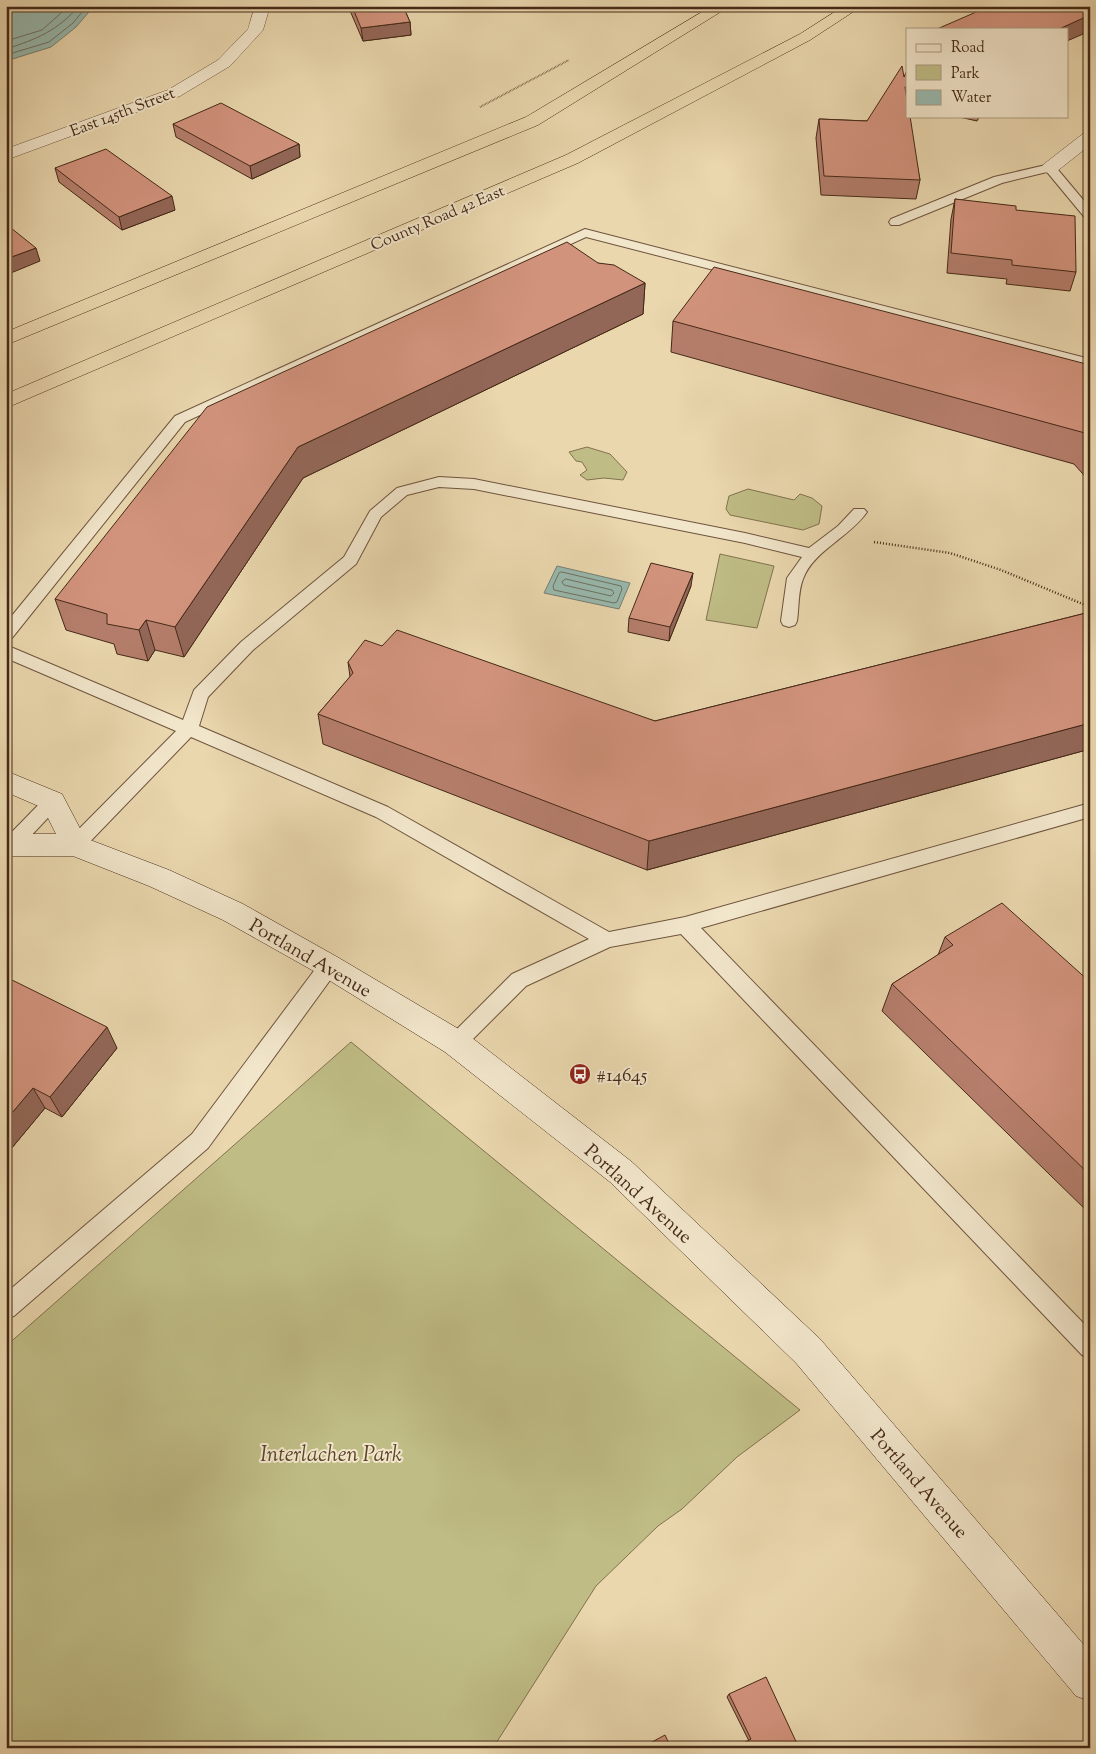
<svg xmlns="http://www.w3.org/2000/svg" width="1096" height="1754" font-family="'Sorts Mill Goudy',serif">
	<rect width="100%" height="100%" fill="#ead7ae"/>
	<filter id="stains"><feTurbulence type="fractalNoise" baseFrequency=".004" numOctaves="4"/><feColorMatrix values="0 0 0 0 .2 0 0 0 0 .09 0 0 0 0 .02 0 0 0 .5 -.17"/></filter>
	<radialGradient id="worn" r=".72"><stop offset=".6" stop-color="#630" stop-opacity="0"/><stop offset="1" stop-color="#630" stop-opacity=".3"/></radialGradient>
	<g fill="#bfbc85" stroke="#82724e">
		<path d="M587,447L610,454L627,472L623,480L604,478L587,480L580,475L587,470L582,462L576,461L569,452Z"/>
		<path d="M748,489L794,500L800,494L812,498L822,506L819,524L803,530L730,515L726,509L729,496Z"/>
		<path d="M720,554L774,566L757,628L706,620Z"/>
		<path d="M351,1042L800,1410L737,1457L682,1509L658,1526L596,1586L493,1748H6V1346Z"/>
	</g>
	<g fill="#98b9ae" stroke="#777f72">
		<path d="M6,6H94L76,27L51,47L6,61Z"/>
		<path d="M557,566L630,583L619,609L544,593Z"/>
	</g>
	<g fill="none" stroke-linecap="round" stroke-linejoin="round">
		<g stroke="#6e7162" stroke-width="1">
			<path d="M6,41L42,30L69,6"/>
			<path d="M6,49C37,39 57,31 79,6"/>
			<path d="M6,55L49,42L73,23L87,6"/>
			<path d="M562,572L621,586L622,589L617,602L614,603L554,590L553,586L559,573Z"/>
			<path d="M566,579L612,590L614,593L611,596L564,585L562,582Z"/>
		</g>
		<g stroke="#6e543d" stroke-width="2">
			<g id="lane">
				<path d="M1050,164L1054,165L1090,208V220L1086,219L1047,172L1002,183L899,225H891L889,222L891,219L994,177Z"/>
				<path d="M585,229L1090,359V367L586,237L185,422L12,638L6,640V623L175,416Z"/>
				<path d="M439,477L474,479L745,533L809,548L838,526L854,509H864L867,512C850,537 813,551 803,579C798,591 799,608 797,621L795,625L789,627L783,625L781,621L787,578L802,557L745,543L474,489L439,487L407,495L381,517L356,564L253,650L208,697L199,726L388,807L609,932L685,917L1090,803V817L701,928L1090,1330V1358L1082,1355L681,934L610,947L526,986L463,1049L456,1052L449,1049L446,1043L449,1037L512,974L589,939L376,817L191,737L82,850L75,852L68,850L66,845L68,840L176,731L6,658V645L183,720L194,690L241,642L344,557L370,511L397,488Z"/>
				<path d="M53,794L59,796L62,801L59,806L13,855L6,857V838L47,796Z"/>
				<path d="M329,958L336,960L339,966L336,972L208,1148L14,1316L6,1319V1293L192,1134L322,960Z"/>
			</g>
		</g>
		<g stroke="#6e543d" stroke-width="1">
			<g id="street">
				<path d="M255,6H270L263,30L230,66L180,96L6,160V149L168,90L218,60L248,29Z"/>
				<path d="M1090,132V145L1056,172L1050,173L1044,172L1041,168L1044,164L1084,133Z"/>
			</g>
		</g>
		<g stroke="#452917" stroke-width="1">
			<path id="secondary" d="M6,771L62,794L85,838L169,870L243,904L339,958L467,1034L632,1162L820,1339L1090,1652V1701L1076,1696L796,1363L610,1182L445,1052L319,974L223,920L149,886L73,856H12L6,854V831L15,834H56L43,808L6,792Z"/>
		</g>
		<g stroke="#452917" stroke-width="1">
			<g id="highway">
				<path d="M712,6H730L538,125L6,345V332L526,117Z"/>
				<path d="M844,6H862L810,40L578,163L6,408V394L566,155L800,34Z"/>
			</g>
		</g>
		<path stroke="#452917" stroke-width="2" stroke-dasharray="0.5 1" stroke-linecap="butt" d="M480,107L569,60"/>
		<path stroke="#452917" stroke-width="2.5" stroke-dasharray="1 2" stroke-linecap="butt" d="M874,542L950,553L1001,570L1090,607"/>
		<use href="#lane" fill="#f1e5ca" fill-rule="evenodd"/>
		<use href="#street" fill="#f1e5ca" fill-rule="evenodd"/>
		<use href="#secondary" fill="#f1e5ca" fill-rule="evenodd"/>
		<use href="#highway" fill="#ead7ae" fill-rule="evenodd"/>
	</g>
	<g fill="#b57e6c" stroke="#452917">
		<path d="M348,6H403L410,22L411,35L363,41Z"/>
		<path d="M907,71V116L920,180L916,199L821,195L816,138L819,119L867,121L904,77Z"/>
		<path d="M955,116H980L977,121Z"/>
		<path d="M173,124L299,144L300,157L252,179L176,137Z"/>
		<path d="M55,168L175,210L122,230L59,182Z"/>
		<path d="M955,199L1016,210L1076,272L1070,291L1006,284L1007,279L947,273L951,219Z"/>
		<path d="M598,263L645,283L643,314L303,478L184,657L155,650L148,661L117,654L114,644L66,630L55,599Z"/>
		<path d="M673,321L1090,365V482L1074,464L671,352Z"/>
		<path d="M691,586L669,641L628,632L629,618Z"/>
		<path d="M1090,612V749L647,870L323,744L318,714L350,677L348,662L382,646L655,721Z"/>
		<path d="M945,937L1090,982V1214L882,1011L892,984L938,955Z"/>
		<path d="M6,977L117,1048L62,1117L45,1108L6,1155Z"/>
		<path d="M729,1694L799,1748L749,1741L727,1697Z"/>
	</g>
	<g fill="#936758" stroke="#452917">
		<path d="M1090,15V31L1067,41V29H1059Z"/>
		<path d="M410,22L411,35L363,41L361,28Z"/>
		<path d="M299,144L300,157L252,179L250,166Z"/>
		<path d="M172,196L175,210L122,230L119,217Z"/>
		<path d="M36,248L40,261L6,275V259Z"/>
		<path d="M645,283L643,314L303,478L184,657L175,627L298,447Z"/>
		<path d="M693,573L691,586L669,641L670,627Z"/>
		<path d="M146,620L155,650L148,661L139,630Z"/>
		<path d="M1090,723V749L647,870L649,841Z"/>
		<path d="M107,1027L117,1048L62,1117L50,1097Z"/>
		<path d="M33,1088L45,1108L6,1155V1120Z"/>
	</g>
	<g fill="#d2937d" stroke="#452917">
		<path d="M352,6H403L410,22L361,28Z"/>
		<path d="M990,6H1090V15L1059,29H937Z"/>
		<path d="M902,66L904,77L907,71V87H905L907,100V116H910L920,180L824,176L819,119L867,121Z"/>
		<path d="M221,103L299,144L250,166L173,124Z"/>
		<path d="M106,149L172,196L119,217L55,168Z"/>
		<path d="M955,199L1016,206V210L1075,216L1076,272L1012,265V260L951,253Z"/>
		<path d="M6,224L36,248L6,259Z"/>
		<path d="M567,242L598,263L614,265L645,283L298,447L175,627L146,620L139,630L107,624V614L55,599L207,407Z"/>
		<path d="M714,267L1090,365V439L1085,433L673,321Z"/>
		<path d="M651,563L693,573L670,627L629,618Z"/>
		<path d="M1090,612V723L649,841L318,714L353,673L348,662L365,640L382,646L397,630L655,721Z"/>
		<path d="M1002,903L1090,982V1175L892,984L953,945L945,937Z"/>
		<path d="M6,977L107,1027L50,1097L33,1088L6,1120Z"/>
		<path d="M766,1677L799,1748H734L751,1739L729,1694Z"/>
		<path d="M665,1735L671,1748H641Z"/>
	</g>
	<defs>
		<g id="bus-disc" transform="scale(1.125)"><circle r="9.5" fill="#8f2418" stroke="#f1e5ca"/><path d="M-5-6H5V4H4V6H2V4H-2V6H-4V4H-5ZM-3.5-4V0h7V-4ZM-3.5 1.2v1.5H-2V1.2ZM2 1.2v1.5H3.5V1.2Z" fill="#fff"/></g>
	</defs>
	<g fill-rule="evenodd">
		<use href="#bus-disc" x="580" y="1074"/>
	</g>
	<g text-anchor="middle" stroke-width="4" stroke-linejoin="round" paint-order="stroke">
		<g font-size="16" fill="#452917" stroke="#f1e5ca">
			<text transform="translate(122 111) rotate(-21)" y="6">East 145th Street</text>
			<text transform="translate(437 217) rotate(-23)" y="6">County Road 42 East</text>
		</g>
		<g font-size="19" fill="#452917" stroke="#f1e5ca">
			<text transform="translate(311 957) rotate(30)" y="7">Portland Avenue</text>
			<text transform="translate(639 1193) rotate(42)" y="7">Portland Avenue</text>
			<text transform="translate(920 1483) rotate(49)" y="7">Portland Avenue</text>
		</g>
		<g font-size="19" fill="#452917" stroke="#f1e5ca" text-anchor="start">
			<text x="596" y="1081">#14645</text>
		</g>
		<g font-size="22" font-style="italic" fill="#5d462d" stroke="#f1e5ca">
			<text x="331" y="1461">Interlachen Park</text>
		</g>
	</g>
	<rect width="1096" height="1754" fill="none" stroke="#ead7ae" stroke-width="25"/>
	<rect x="8" y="8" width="1081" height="1739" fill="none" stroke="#452917" stroke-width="2.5"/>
	<rect x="12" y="12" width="1071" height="1729" fill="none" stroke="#452917"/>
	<rect x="906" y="28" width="162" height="90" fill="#f1e5ca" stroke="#ac9a82"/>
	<rect x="916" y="44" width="25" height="8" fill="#f1e5ca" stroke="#ac9a82"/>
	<text x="951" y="52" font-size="15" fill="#452917">Road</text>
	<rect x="916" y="65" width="25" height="15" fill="#bfbc85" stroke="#ac9a82"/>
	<text x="951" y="78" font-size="15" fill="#452917">Park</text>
	<rect x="916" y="90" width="25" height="15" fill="#98b9ae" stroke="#ac9a82"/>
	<text x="951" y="102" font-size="15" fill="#452917">Water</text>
	<rect width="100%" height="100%" filter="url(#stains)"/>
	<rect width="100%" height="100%" fill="url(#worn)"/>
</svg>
